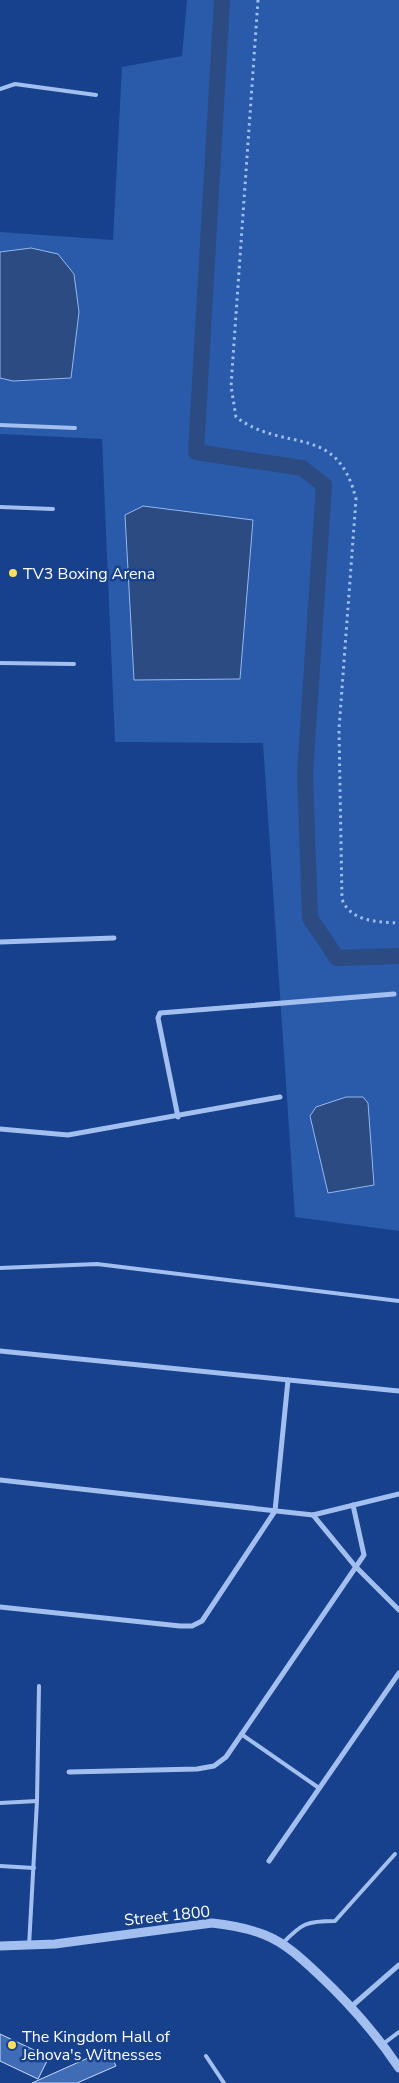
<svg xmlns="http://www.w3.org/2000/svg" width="399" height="2083" font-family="'Nunito Sans',sans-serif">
	<rect width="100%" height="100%" fill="#17418c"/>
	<path fill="#2a5aaa" d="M187,0H399V1231L295,1217L263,743L115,742L102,439L0,434V232L113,240L122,67L182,56Z"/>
	<g fill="#2b4b82" stroke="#94b8f1">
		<path d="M31,248L58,254L74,274L79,312L71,378L13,381L0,378V252Z"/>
		<path d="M143,506L253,520L240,679L134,680L125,515Z"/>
		<path d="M346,1097H363L368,1103L374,1185L328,1193L310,1116L316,1107Z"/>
	</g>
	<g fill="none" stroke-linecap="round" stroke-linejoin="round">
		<path stroke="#2b4b82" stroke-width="16" d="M222,0L196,452L302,468L324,485L305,774L310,918L337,958L399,956"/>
	</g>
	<g fill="#406bb5" stroke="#c8dbfb">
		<path d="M0,2034L49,2057L38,2079L0,2061Z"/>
		<path d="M108,2049L116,2066L77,2083H32Z"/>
	</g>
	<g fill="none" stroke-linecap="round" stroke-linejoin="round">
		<path stroke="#a2bfef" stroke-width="3" stroke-dasharray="2.5 4" stroke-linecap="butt" d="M258,0L231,386L236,417C286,454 337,422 356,499L339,729L342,899C350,922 379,922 399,923"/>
		<g stroke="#a2bfef" stroke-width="4">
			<path d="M0,89L15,84L96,95"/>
			<path d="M0,425L75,428"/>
			<path d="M0,507L53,509"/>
			<path d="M0,663L74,664"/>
			<path d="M0,1268L97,1264L399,1301"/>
			<path d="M241,1734L319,1788"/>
			<path d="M0,1803L37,1801"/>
			<path d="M0,1866L34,1868"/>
			<path d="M283,1943C302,1923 307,1921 335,1921L395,1854"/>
			<path d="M29,1946L37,1801L39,1686"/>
			<path d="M383,2044L399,2032"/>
			<path d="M206,2056L224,2083"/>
		</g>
		<g stroke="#a2bfef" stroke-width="5">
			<path d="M0,942L114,938"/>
			<path d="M178,1117L158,1018L160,1013L394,994"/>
			<path d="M0,1129L68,1135L280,1097"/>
			<path d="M0,1351L399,1391"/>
			<path d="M0,1480L313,1515L399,1494"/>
			<path d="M313,1515L355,1566L399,1610"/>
			<path d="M0,1607L180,1626H192L202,1621L275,1511L288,1380"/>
			<path d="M69,1772L197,1769L214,1766L226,1757L364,1555L353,1505"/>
			<path d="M269,1861L399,1673"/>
			<path d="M352,2006L399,1965"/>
		</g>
		<path stroke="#a2bfef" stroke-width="9" d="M0,1946L55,1944L212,1923C230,1925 248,1928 265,1935C285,1943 301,1958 317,1973C348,2002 375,2032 399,2068"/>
	</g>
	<g fill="#ffdd5f" stroke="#17418c" stroke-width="2">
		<circle cx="13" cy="573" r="5"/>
		<circle cx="12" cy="2045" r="5"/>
	</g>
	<g text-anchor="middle" stroke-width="5" stroke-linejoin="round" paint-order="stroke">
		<g font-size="16" fill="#fff" stroke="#17418c" text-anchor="start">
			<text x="23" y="579">TV3 Boxing Arena</text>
			<text x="22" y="2042">The Kingdom Hall of<tspan x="22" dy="18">Jehova's Witnesses</tspan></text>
		</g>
		<g font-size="16" fill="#fff" stroke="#17418c">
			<text transform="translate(167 1915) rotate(-6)" y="6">Street 1800</text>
		</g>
	</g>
</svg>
